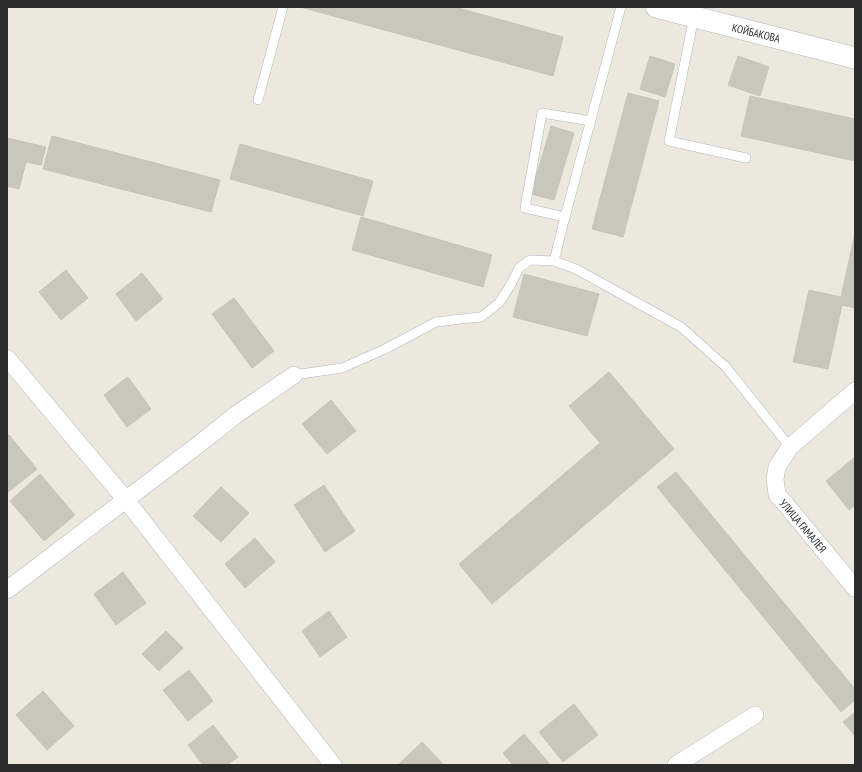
<svg xmlns="http://www.w3.org/2000/svg" width="862" height="772" font-family="'PT Sans Narrow',sans-serif">
	<rect width="100%" height="100%" fill="#ede8de"/>
	<g fill="#c9c6bc" stroke="#c9c4b8">
		<path d="M300,7H455L563,37L553,76Z"/>
		<path d="M650,56L675,64L665,97L640,89Z"/>
		<path d="M738,56L769,67L760,96L728,85Z"/>
		<path d="M628,93L659,101L623,237L592,229Z"/>
		<path d="M750,96L855,119V161L741,136Z"/>
		<path d="M551,126L574,133L554,200L531,194Z"/>
		<path d="M52,136L220,180L211,212L43,169Z"/>
		<path d="M7,138L46,147L41,165L26,162L19,189L7,186Z"/>
		<path d="M240,144L373,181L363,216L230,179Z"/>
		<path d="M361,217L492,255L483,287L352,250Z"/>
		<path d="M855,233V308L842,305L828,369L793,362L809,290L841,297Z"/>
		<path d="M66,270L88,298L61,320L39,292Z"/>
		<path d="M142,273L163,299L136,321L116,294Z"/>
		<path d="M524,274L599,294L587,336L513,317Z"/>
		<path d="M234,298L274,351L252,368L212,314Z"/>
		<path d="M609,372L674,449L492,604L459,564L600,443L569,406Z"/>
		<path d="M128,377L151,409L127,427L104,395Z"/>
		<path d="M331,400L356,431L327,454L302,424Z"/>
		<path d="M9,435L37,469L7,493V437Z"/>
		<path d="M855,457V505L849,510L826,481Z"/>
		<path d="M676,472L855,689V700L841,712L657,487Z"/>
		<path d="M40,474L75,515L44,541L10,501Z"/>
		<path d="M324,485L355,531L325,552L294,505Z"/>
		<path d="M221,487L249,513L221,542L193,516Z"/>
		<path d="M255,538L275,562L245,588L225,564Z"/>
		<path d="M123,572L146,603L116,625L94,594Z"/>
		<path d="M329,611L347,637L320,657L302,631Z"/>
		<path d="M166,631L183,648L159,671L142,654Z"/>
		<path d="M189,670L213,701L188,721L163,690Z"/>
		<path d="M43,691L74,726L47,750L16,715Z"/>
		<path d="M574,704L598,735L563,762L539,732Z"/>
		<path d="M855,712V736L843,722Z"/>
		<path d="M213,725L238,757L227,765H203L188,745Z"/>
		<path d="M524,734L549,763L547,765H513L503,753Z"/>
		<path d="M422,742L444,765H398Z"/>
	</g>
	<g fill="none" stroke-linecap="round" stroke-linejoin="round">
		<g stroke="#b2b3bf" stroke-width="10">
			<g id="service">
				<path d="M694,17L669,141L746,158"/>
				<path d="M258,100L283,7"/>
				<path d="M591,121L542,113L525,208L565,217L621,7"/>
				<path d="M554,261L565,217"/>
				<path d="M294,375L342,368L385,349L436,322L461,319L481,317L499,303L510,286L519,268L530,260L554,261L576,269L681,327L726,367L790,447"/>
			</g>
		</g>
		<g stroke="#b2b3bf" stroke-width="18">
			<g id="minor">
				<path d="M7,358L126,500L333,765"/>
				<path d="M855,391L790,447L777,467L775,479L777,494L855,588"/>
				<path d="M7,590L203,441L237,414L294,375"/>
				<path d="M676,765L755,715"/>
			</g>
		</g>
		<g stroke="#b2b3bf" stroke-width="22">
			<path id="tertiary" d="M656,7L855,58"/>
		</g>
		<use href="#service" stroke="#fff" stroke-width="9"/>
		<use href="#minor" stroke="#fff" stroke-width="17"/>
		<use href="#tertiary" stroke="#fff" stroke-width="21"/>
	</g>
	<g text-anchor="middle" stroke-width="3.5" stroke-linejoin="round" paint-order="stroke">
		<g font-size="11" fill="#2c2c2c" stroke="#fff">
			<text transform="translate(756 33) rotate(14)" y="4">КОЙБАКОВА</text>
			<text transform="translate(803 526) rotate(50)" y="4">УЛИЦА ГАМАЛЕЯ</text>
		</g>
	</g>
	<rect width="862" height="772" fill="none" stroke="#2c2c2c" stroke-width="16"/>
</svg>
